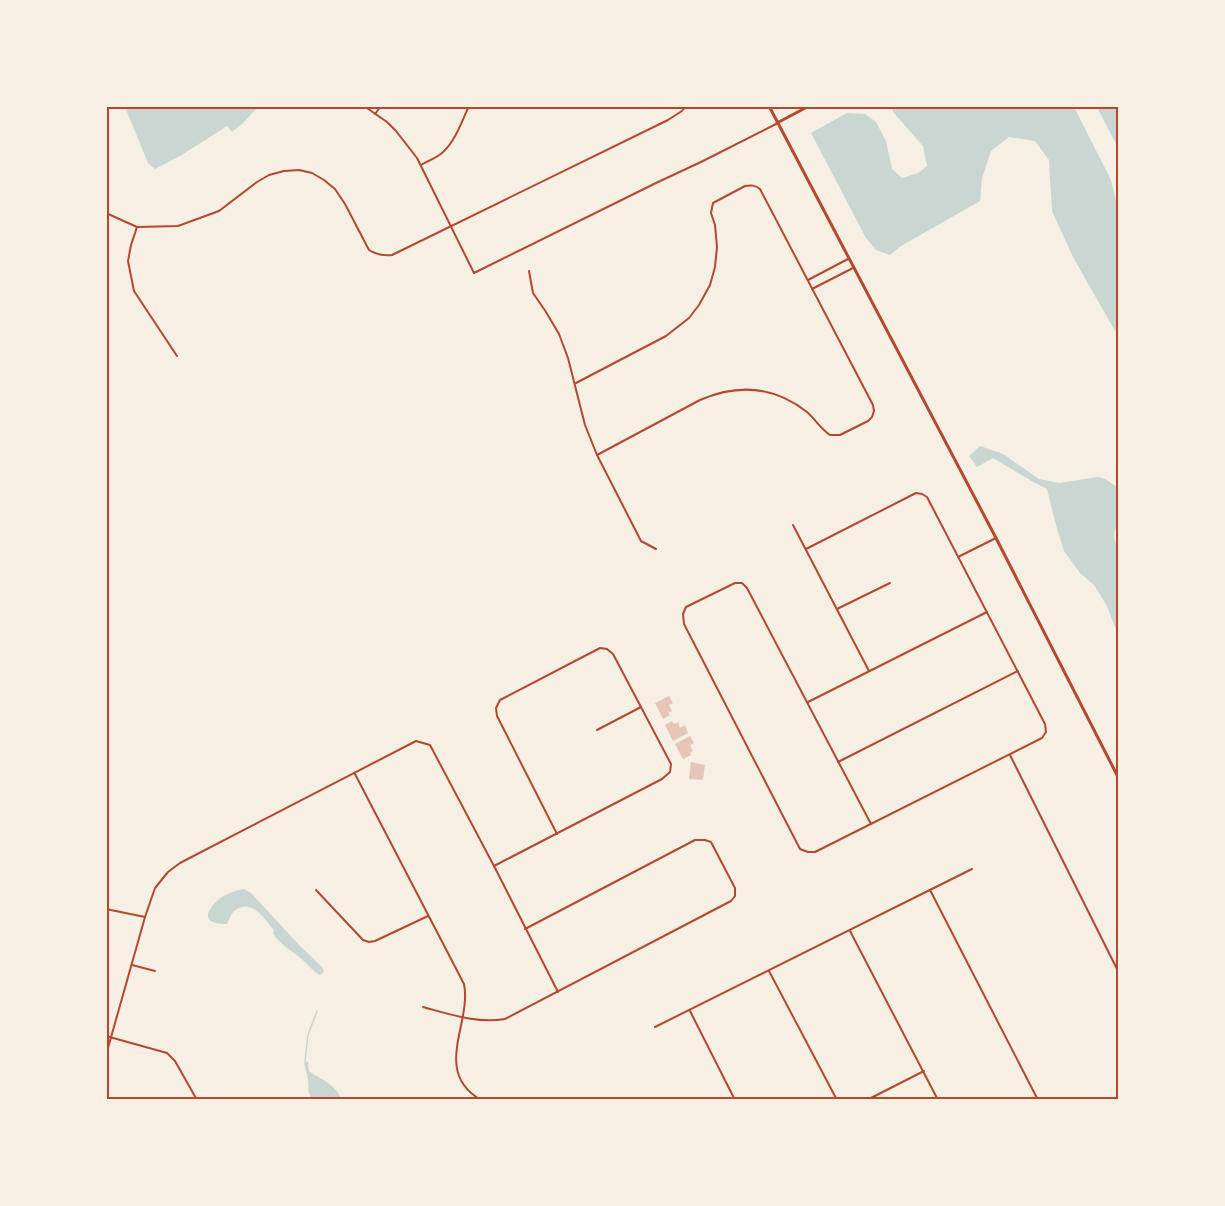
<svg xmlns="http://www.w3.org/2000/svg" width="1225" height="1206" font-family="'Noto Sans',sans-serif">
	<rect width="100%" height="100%" fill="#f6efe4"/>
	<g fill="#c9d6d2">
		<path d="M125,107H258L242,124L232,132L227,126L180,156L155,169L148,163Z"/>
		<path d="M892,107H1074L1111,180L1117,204L1118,206V330L1115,331L1073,257L1052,211L1049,160L1035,141L1009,137L991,151L982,178L980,201L901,246L890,255L876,250L866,238L811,133L847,113L865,114L876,122L886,141L892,169L902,178L918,173L927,166L923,146L893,112Z"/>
		<path d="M1097,107H1118V148Z"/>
		<path d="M980,446L1003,454L1039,479L1059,483L1098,477L1105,479L1116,486H1118V525C1112,532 1114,541 1118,548V646L1117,632L1107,606L1094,585L1080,573L1064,551L1056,525L1047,489L1035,483L993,458L977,467L969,456Z"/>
		<path d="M244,889L251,893L301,947L321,966L324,970L323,973L320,975C314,972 310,967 305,962C295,952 280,946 273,933L274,930C264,919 252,897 234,911C231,914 229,920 227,924C212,924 201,920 213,905C215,903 218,900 220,898C227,894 235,890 244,889Z"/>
		<path d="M305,1061L308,1062L309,1071C321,1080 336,1084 341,1099H313C307,1093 309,1087 308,1079C307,1074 305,1068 304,1063Z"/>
	</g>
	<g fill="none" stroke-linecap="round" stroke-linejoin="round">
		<g stroke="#c9d6d2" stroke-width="1.5">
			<path d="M776,106L777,109"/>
			<path d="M305,1061L308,1035L317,1011"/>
		</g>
	</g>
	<g fill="#e6c5b7">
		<path d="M669,696L673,703L669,705L672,711L668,713L670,715L663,719L655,703Z"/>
		<path d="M672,721L674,724L678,722L680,728L685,725L688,733L673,741L665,725Z"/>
		<path d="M690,736L694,743L690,745L693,751L690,753L691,755L683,759L675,744Z"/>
		<path d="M691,762L705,765L703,780L689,779Z"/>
	</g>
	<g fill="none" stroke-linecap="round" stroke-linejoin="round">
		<g stroke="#b5482f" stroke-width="2">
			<path d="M364,106L387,122L396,131L417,158L474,273L656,183L703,161L776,124"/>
			<path d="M375,114L381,106"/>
			<path d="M421,165C428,161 436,158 442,153C455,142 462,121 469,106"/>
			<path d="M106,213L137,227L178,226L219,211L257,182L269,175L284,171L299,170L312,173L324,180L335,189L345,204L369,250C377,255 383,256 392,255L668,120L682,111L686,106"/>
			<path d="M137,227L131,245L128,261L134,291L177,356"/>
			<path d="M529,271L533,293L546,312L559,334L568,358L585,425L597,455L641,541L656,549"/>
			<path d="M808,280L848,259"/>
			<path d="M812,289L853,268"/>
			<path d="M576,383L666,336L689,318L699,305L710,285L715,267L717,247L715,225L711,213L713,203L745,186C751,185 755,185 760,189L873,405L874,411L872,417L868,421L840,435H830C821,429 815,419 807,412C774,386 737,384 700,400L597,455"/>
			<path d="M793,525L869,671"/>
			<path d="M806,549L916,493L922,494L927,497L1045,724L1046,732L1042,738L815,852H808L800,849L684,624L683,614L686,607L735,583H742L747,588L871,824"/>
			<path d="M958,557L996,538"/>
			<path d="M837,609L890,583"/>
			<path d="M808,702L987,612"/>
			<path d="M597,730L641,707"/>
			<path d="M1010,755L1118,971"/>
			<path d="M838,762L1018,671"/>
			<path d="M355,774L464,984C472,1023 432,1072 481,1100"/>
			<path d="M494,866L662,779L670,772L671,764L613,654L607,649L600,648L500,700L496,708L497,716L557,834"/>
			<path d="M316,890L363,940L369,942L375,941L428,916"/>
			<path d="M930,890L1038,1100"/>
			<path d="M106,909L145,917"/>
			<path d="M850,931L938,1100"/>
			<path d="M132,965L155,971"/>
			<path d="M769,971L837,1100"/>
			<path d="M423,1007C449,1014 478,1024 505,1019L731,901L735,896V888L711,842L705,840H695L525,929"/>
			<path d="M690,1011L735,1100"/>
			<path d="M655,1027L972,869"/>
			<path d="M106,1036L167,1053L175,1061L197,1100"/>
			<path d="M106,1055L145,917L155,888L168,872L180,863L416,741L430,745L494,866L558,992"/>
			<path d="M867,1100L924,1071"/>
		</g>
		<g stroke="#b5482f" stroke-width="3">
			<path d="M769,106L996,538L1118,777"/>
			<path d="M777,123L809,106"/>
		</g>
	</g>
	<rect width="1225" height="1206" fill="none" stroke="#f6efe4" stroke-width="216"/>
	<rect x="108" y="108" width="1009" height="990" fill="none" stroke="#b5482f" stroke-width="2"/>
</svg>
